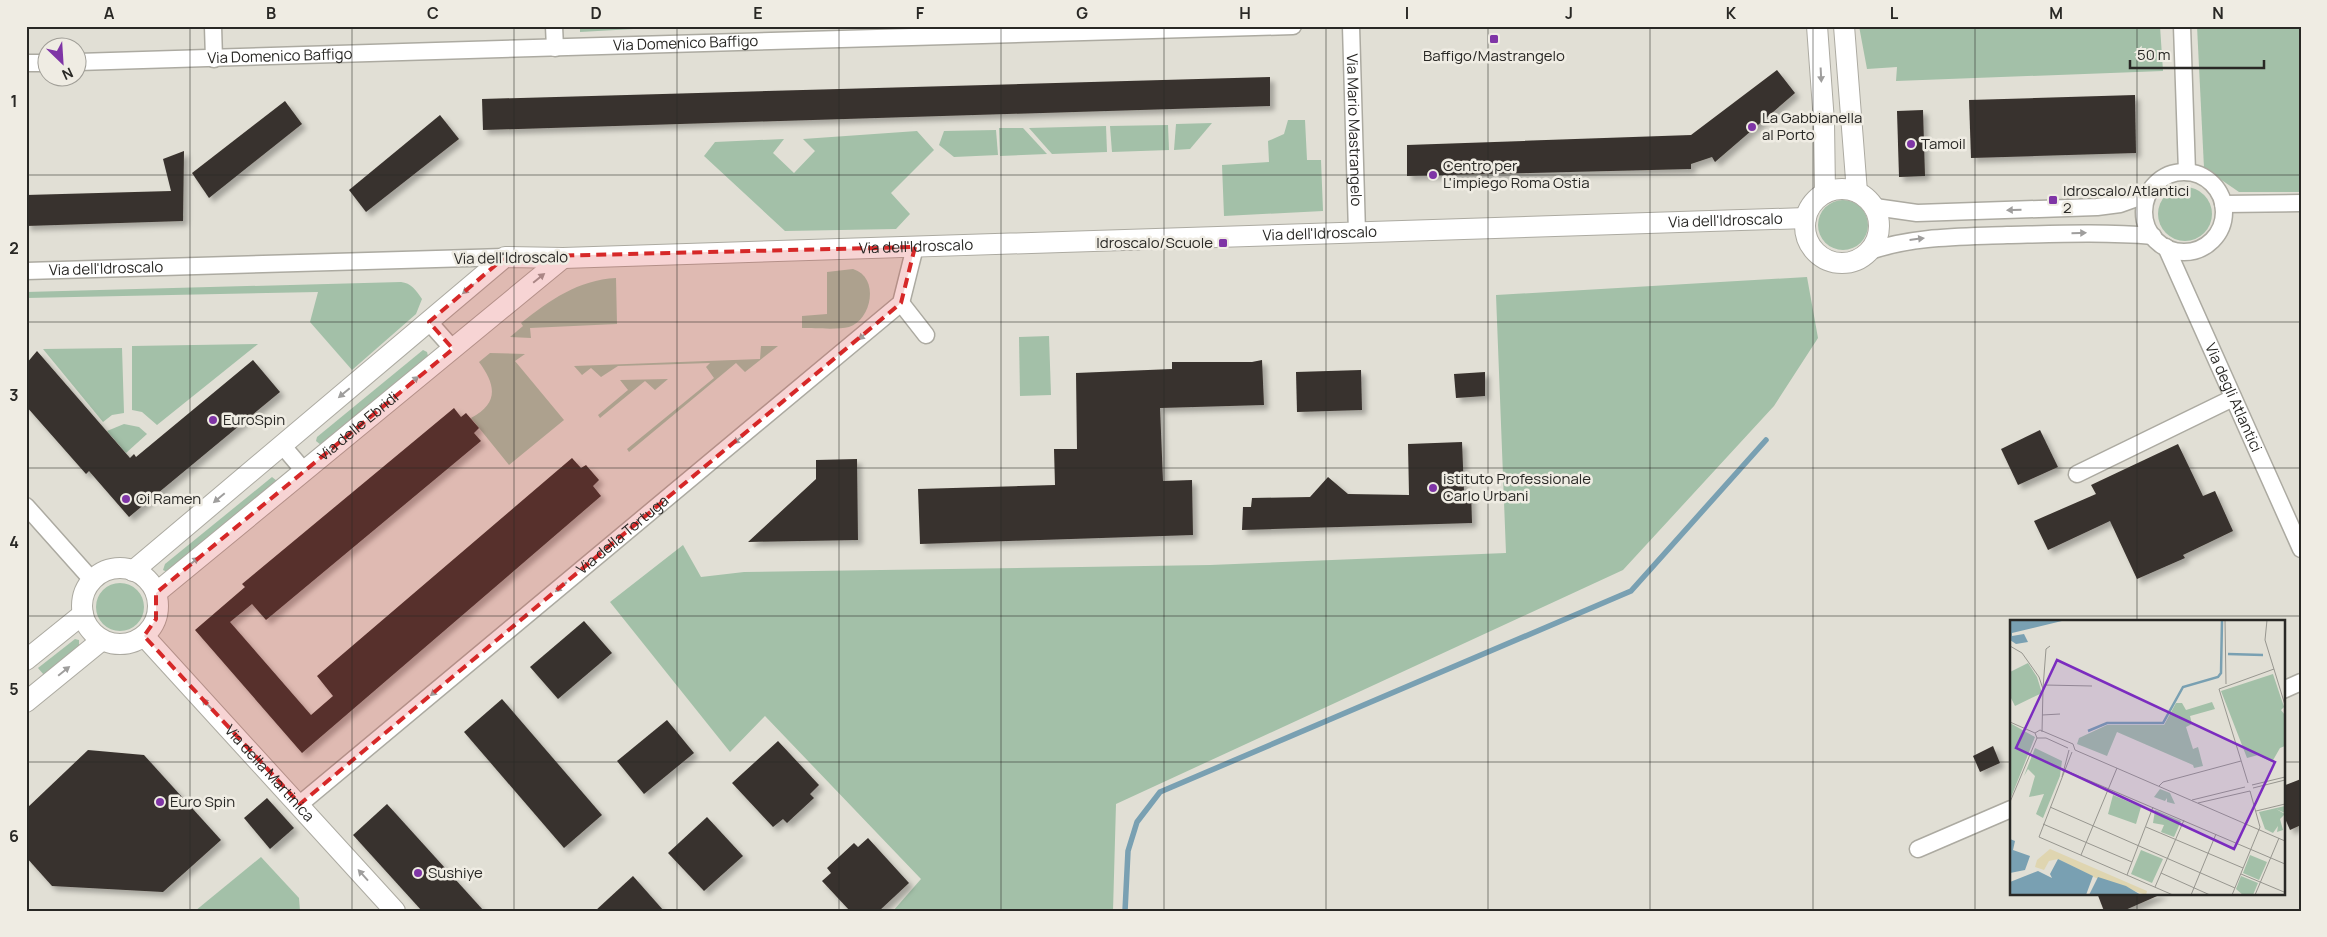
<svg xmlns="http://www.w3.org/2000/svg" width="2327" height="937" font-family="Manrope,sans-serif">
	<defs>
		<filter id="shadow"><feDropShadow dx="4.5" dy="4.5" stdDeviation="2.5" flood-color="#0004"/></filter>
	</defs>
	<rect width="100%" height="100%" fill="#e1dfd5"/>
	<g fill="#a3c0a8">
		<path d="M580,26H687L580,32Z"/>
		<path d="M1859,26H2160L2163,71L1896,81L1897,67L1867,69Z"/>
		<path d="M2197,26H2301V192H2239L2204,168Z"/>
		<path d="M1288,120H1305L1307,160H1321L1323,211L1224,216L1222,165L1269,162L1268,141L1284,134Z"/>
		<path d="M1212,123L1190,149L1174,150L1176,124Z"/>
		<path d="M1168,125L1169,150L1112,152L1110,126Z"/>
		<path d="M1106,126L1107,152L1052,154L1029,128Z"/>
		<path d="M999,128H1023L1047,154L1000,156Z"/>
		<path d="M996,130L998,155L954,157L939,145L944,131Z"/>
		<path d="M917,131L934,150L891,193L910,214L896,229L785,231L704,156L715,142L784,139L773,153L794,173L815,151L803,139Z"/>
		<circle cx="2185" cy="214" r="27"/>
		<circle cx="1843" cy="225" r="25"/>
		<path d="M853,269C880,277 872,320 849,327C838,330 815,328 802,328V316L827,314V272Z"/>
		<path d="M1807,277L1818,338L1774,406L1623,570L1116,804L1113,911H893L921,879L765,716L730,752L610,602L683,545L701,577L744,572L1210,565L1506,553L1496,295Z"/>
		<path d="M616,278L617,324L530,328L531,338L510,337L523,326L521,323C550,300 578,280 616,278Z"/>
		<path d="M401,282C411,283 416,290 422,299L416,314L352,370L310,322L318,292L26,298V292Z"/>
		<path d="M1049,336L1051,395L1020,396L1019,337Z"/>
		<path d="M258,344L157,425L142,412L132,410V346Z"/>
		<path d="M761,346H778L745,372L736,363L629,452L627,449L714,378L706,367L710,363L618,366L601,377L591,368L582,375L574,366L760,359Z"/>
		<path d="M122,348L124,413L112,415L103,422L43,349Z"/>
		<path d="M423,350L427,352L428,356L321,445L316,441L317,437Z"/>
		<path d="M490,353L525,354L515,361L564,420L509,465L471,418C499,403 496,385 479,362Z"/>
		<path d="M668,379L655,390L645,381L600,418L598,415L628,390L620,380Z"/>
		<path d="M124,424L139,427L147,434L126,453L107,431Z"/>
		<path d="M272,477L277,481L167,572L163,570L165,564Z"/>
		<circle cx="120" cy="607" r="24"/>
		<path d="M75,639L79,640V646L44,675L38,668Z"/>
		<path d="M261,857L299,898L300,911H195Z"/>
	</g>
	<g fill="none" stroke-linecap="round" stroke-linejoin="round">
		<path stroke="#79a0b2" stroke-width="5.5" d="M1125,911L1128,851L1137,822L1160,792L1631,591L1766,440"/>
	</g>
	<g fill="#39322d" filter="url(#shadow)">
		<path d="M1777,70L1795,93L1715,162L1712,157L1691,164V169L1407,176V145L1691,135Z"/>
		<path d="M1270,77V106L483,130L482,99Z"/>
		<path d="M2135,95L2136,153L1971,158L1969,100Z"/>
		<path d="M285,101L302,124L209,198L192,173Z"/>
		<path d="M1923,110L1925,176L1899,177L1897,111Z"/>
		<path d="M440,115L459,139L366,212L349,190Z"/>
		<path d="M184,151L183,221L26,226V195L171,191L163,159Z"/>
		<path d="M37,351L130,458L134,454L136,457L253,360L280,392L129,517L89,471L86,474L26,406V364Z"/>
		<path d="M1262,360L1264,405L1160,408L1163,481L1192,480L1193,535L920,544L918,489L1055,485L1054,449H1077L1076,373L1172,369V362H1252Z"/>
		<path d="M1361,370L1362,410L1297,412L1296,372Z"/>
		<path d="M1485,372V396L1456,398L1454,374Z"/>
		<path d="M454,408L461,417L466,413L479,428L474,433L481,441L266,620L252,604L230,622L311,715L333,696L317,676L572,458L581,468L586,465L599,480L593,486L601,496L302,753L195,630L245,587L242,584Z"/>
		<path d="M2040,430L2058,467L2018,485L2001,449Z"/>
		<path d="M1462,442L1464,491H1471L1472,523L1242,530L1243,507H1251L1252,498L1310,497L1328,477L1348,494L1409,495L1408,444Z"/>
		<path d="M2178,444L2203,496L2215,491L2233,531L2183,555L2185,558L2137,579L2110,521L2048,550L2034,521L2096,494L2091,485Z"/>
		<path d="M857,459L858,540L748,542L816,479V460Z"/>
		<path d="M584,621L612,653L558,699L530,667Z"/>
		<path d="M502,699L602,815L564,848L464,732Z"/>
		<path d="M667,720L694,753L644,794L617,761Z"/>
		<path d="M778,741L819,785L810,794L814,798L787,823L783,819L773,827L732,783Z"/>
		<path d="M1993,746L2000,763L1980,772L1973,756Z"/>
		<path d="M88,750L144,755L221,840L163,892L52,886L26,857V809Z"/>
		<path d="M2301,779V825L2290,830L2283,814V786Z"/>
		<path d="M267,798L294,828L270,849L244,818Z"/>
		<path d="M387,804L484,911H422L353,835Z"/>
		<path d="M707,817L743,856L704,891L668,853Z"/>
		<path d="M868,838L909,883L879,911H850L822,881L831,873L827,868L854,843L858,847Z"/>
		<path d="M633,876L664,911H595Z"/>
		<path d="M2097,893H2164L2123,911H2104Z"/>
	</g>
	<g fill="none" stroke-linecap="round" stroke-linejoin="round">
		<g stroke="#acaaa1" stroke-width="19">
			<g id="minor">
				<path d="M213,26L214,59"/>
				<path d="M554,26L555,48"/>
				<path id="s1" d="M1351,26L1357,233"/>
				<path d="M2182,26L2187,172"/>
				<path id="s2" d="M78,62C483,51 888,35 1293,26"/>
				<path d="M26,63H48"/>
				<circle cx="2184" cy="212" r="40"/>
				<path d="M2223,204L2301,203"/>
				<path d="M1875,207L1917,213L2097,207L2120,204L2148,194"/>
				<path id="s3" d="M2166,247L2301,549"/>
				<path d="M1870,251C1915,236 1960,237 2007,235C2055,234 2104,232 2153,236"/>
				<path id="s4" d="M26,271L505,257"/>
				<path d="M901,303L926,335"/>
				<path d="M429,322L453,349"/>
				<path d="M282,445L304,471"/>
				<path d="M2077,474L2233,398"/>
				<path d="M26,506L92,580"/>
				<path d="M2283,690L2301,682"/>
				<path id="s5" d="M300,804L901,303L915,247"/>
				<path d="M1918,849L2011,809"/>
			</g>
		</g>
		<g stroke="#acaaa1" stroke-width="22">
			<g id="tertiary">
				<path d="M1817,26L1824,122L1825,193"/>
				<path d="M1844,26L1857,192"/>
				<circle cx="1842" cy="226" r="37"/>
				<circle cx="120" cy="606" r="38"/>
				<path id="s6" d="M133,571L505,257L563,258L1806,218"/>
				<path id="s7" d="M156,593L563,258"/>
				<path id="s8" d="M144,636L395,911"/>
				<path d="M26,660L83,614"/>
				<path d="M26,702L102,640"/>
			</g>
		</g>
		<use href="#minor" stroke="#fff" stroke-width="16"/>
		<use href="#tertiary" stroke="#fff" stroke-width="20"/>
	</g>
	<defs><path id="oneway-solid" d="M-6-.8H1V-3.2L6.5 0L1 3.2V.8H-6Z" transform="scale(1.25)"/></defs>
	<g fill="#9f9e9d">
		<use href="#oneway-solid" transform="translate(1821 75) rotate(87)"/>
		<use href="#oneway-solid" transform="translate(2014 210) rotate(178)"/>
		<use href="#oneway-solid" transform="translate(2079 233) rotate(-1)"/>
		<use href="#oneway-solid" transform="translate(1917 239) rotate(-7)"/>
		<use href="#oneway-solid" transform="translate(539 278) rotate(-39)"/>
		<use href="#oneway-solid" transform="translate(468 289) rotate(140)"/>
		<use href="#oneway-solid" transform="translate(864 335) rotate(139)"/>
		<use href="#oneway-solid" transform="translate(413 381) rotate(-39)"/>
		<use href="#oneway-solid" transform="translate(344 393) rotate(140)"/>
		<use href="#oneway-solid" transform="translate(739 439) rotate(140)"/>
		<use href="#oneway-solid" transform="translate(219 498) rotate(140)"/>
		<use href="#oneway-solid" transform="translate(193 562) rotate(-39)"/>
		<use href="#oneway-solid" transform="translate(561 587) rotate(140)"/>
		<use href="#oneway-solid" transform="translate(64 671) rotate(-39)"/>
		<use href="#oneway-solid" transform="translate(436 691) rotate(140)"/>
		<use href="#oneway-solid" transform="translate(207 704) rotate(-133)"/>
		<use href="#oneway-solid" transform="translate(363 875) rotate(-132)"/>
	</g>
	<path fill="#d62828" fill-opacity="0.2" stroke="#d62828" stroke-width="4" stroke-dasharray="10 6" stroke-linejoin="round" d="M915,247L901,303L300,804L144,636L156,619V593L453,349L429,322L505,257Z"/>
	<path fill="none" stroke="#292825" stroke-width="1" stroke-opacity="0.55" d="M190,26V911M352,26V911M514,26V911M677,26V911M839,26V911M1001,26V911M1164,26V911M1326,26V911M1488,26V911M1650,26V911M1813,26V911M1975,26V911M2137,26V621M26,175H2301M26,322H2301M26,468H2301M26,616H2301M26,762H2011M2283,762H2301M2137,893V911"/>
	<g fill="#7f35a6" stroke="#efece3" stroke-width="2">
		<rect x="1489" y="34" width="10" height="10" rx="2.5"/>
		<circle cx="1752" cy="127" r="5"/>
		<circle cx="1911" cy="144" r="5"/>
		<circle cx="1433" cy="175" r="5"/>
		<rect x="2048" y="195" width="10" height="10" rx="2.5"/>
		<rect x="1218" y="238" width="10" height="10" rx="2.5"/>
		<circle cx="213" cy="420" r="5"/>
		<circle cx="1433" cy="488" r="5"/>
		<circle cx="126" cy="499" r="5"/>
		<circle cx="160" cy="802" r="5"/>
		<circle cx="418" cy="873" r="5"/>
	</g>
	<g text-anchor="middle" stroke-width="5" stroke-linejoin="round" paint-order="stroke">
		<g font-size="15" fill="#292825" stroke="#efece3">
			<text dy="5" stroke="none"><textPath href="#s2" startOffset="608">Via Domenico Baffigo</textPath></text>
			<text dy="5" stroke="none"><textPath href="#s2" startOffset="202">Via Domenico Baffigo</textPath></text>
			<text dy="5" stroke="none"><textPath href="#s1" startOffset="104">Via Mario Mastrangelo</textPath></text>
			<text dy="5" stroke="none"><textPath href="#s6" startOffset="1708">Via dell'Idroscalo</textPath></text>
			<text dy="5" stroke="none"><textPath href="#s6" startOffset="1302">Via dell'Idroscalo</textPath></text>
			<text dy="5" stroke="none"><textPath href="#s6" startOffset="898">Via dell'Idroscalo</textPath></text>
			<text transform="translate(511 258) rotate(-1)" y="5">Via dell'Idroscalo</text>
			<text dy="5" stroke="none"><textPath href="#s4" startOffset="80">Via dell'Idroscalo</textPath></text>
			<text dy="5" stroke="none"><textPath href="#s3" startOffset="165">Via degli Atlantici</textPath></text>
			<text dy="5" stroke="none"><textPath href="#s7" startOffset="262">Via delle Ebridi</textPath></text>
			<text dy="5" stroke="none"><textPath href="#s5" startOffset="420">Via della Tortuga</textPath></text>
			<text dy="5" stroke="none"><textPath href="#s8" startOffset="186">Via della Martinica</textPath></text>
		</g>
		<g font-size="15" fill="#292825" stroke="#efece3" text-anchor="start">
			<text x="1494" y="61" text-anchor="middle">Baffigo/Mastrangelo</text>
			<text x="1762" y="123">La Gabbianella<tspan x="1762" dy="17">al Porto</tspan></text>
			<text x="1921" y="149">Tamoil</text>
			<text x="1443" y="171">Centro per<tspan x="1443" dy="17">L'impiego Roma Ostia</tspan></text>
			<text x="2063" y="196">Idroscalo/Atlantici<tspan x="2063" dy="17">2</tspan></text>
			<text x="1213" y="248" text-anchor="end">Idroscalo/Scuole</text>
			<text x="223" y="425">EuroSpin</text>
			<text x="1443" y="484">istituto Professionale<tspan x="1443" dy="17">Carlo Urbani</tspan></text>
			<text x="136" y="504">Oi Ramen</text>
			<text x="170" y="807">Euro Spin</text>
			<text x="428" y="878">Sushiye</text>
		</g>
	</g>
	<g transform="translate(2010 620)">
		<rect width="275" height="275" fill="#e1dfd5"/>
		<path d="M18,43L27,57L32,73L5,86L0,76V52ZM263,54L274,87L271,90L275,95V126L270,128L262,142L248,135L237,138L211,71ZM202,82L205,89L180,96L182,104L176,107L183,129L188,127L193,146L184,148L183,145L107,112L97,136L67,124L69,118L97,105H154L166,83H172L176,90ZM0,103L25,117L0,180ZM25,128L52,141L50,156L33,198L26,194L34,174L19,177L25,156L18,149L14,156ZM150,169L160,173L165,184L157,182V178L155,181L144,177ZM103,175L131,187L126,204L98,194ZM275,186V193L266,189L275,194L270,199L273,210L267,212L268,206L263,213L255,209L249,192ZM145,190L171,201L164,217L151,212L154,205L143,203ZM131,230L153,239L142,263L121,254ZM240,235L257,242L249,260L233,253ZM231,256L248,263L243,275H233L226,269Z" fill="#a3c0a8"/>
		<path d="M40,229L137,271L136,275L86,258L48,239L39,241L34,250L25,247L27,240Z" fill="#dfd5b0"/>
		<path d="M0,0H56L2,13V16L14,14L18,22L6,24L0,20ZM0,219L5,221L3,230L20,236L15,250L0,253ZM48,239L83,256L76,275H0V262L28,251L42,258L40,254ZM88,257L116,266L131,275H79Z" fill="#79a0b2"/>
		<path fill="none" stroke="#79a0b2" stroke-width="2.5" d="M218,34L253,35M78,111L97,103H153L173,67L208,57L211,53L212,0"/>
		<path fill="none" stroke="#97968f" stroke-width="1" d="M215,0L216,64M257,0L255,20L275,85M0,26L12,33L29,57L33,69L32,112M35,65L82,66M33,68L36,29L40,26M32,95L50,94M0,102L25,113L27,118H36L58,128M25,113L30,110L63,124L65,130M65,130L275,221M62,132L29,217L163,275M52,149L275,244M52,157L59,130M238,163L209,69L264,49M242,165L275,157M149,166L153,162L231,141M243,168L275,160M182,180L235,167M0,182L27,118M188,183L240,171M40,187L225,268M246,191L275,184M33,204L122,242M136,207L233,248M71,235L107,148M151,253L200,275M231,254L274,272M117,255L143,187M145,267L174,200M181,275L206,214M222,275L250,207L240,171M245,275L269,218"/>
		<path fill="#7b2cbf" fill-opacity="0.15" stroke="#7b2cbf" stroke-width="2.5" d="M47,40L265,142L224,229L6,128Z"/>
		<rect width="275" height="275" fill="none" stroke="#292825" stroke-width="2.5"/>
	</g>
	<rect width="2327" height="937" fill="none" stroke="#efece3" stroke-width="55"/>
	<g transform="translate(62 62) rotate(155)"><circle r="24" fill="#efece3" stroke="#a09e97"/>
	<path d="M0-4L9 19L0 12L-9 19Z" fill="#7f35a6"/>
	<text y="-8" font-size="14" font-weight="bold" text-anchor="middle" fill="#292825">N</text>
	</g>
	<path d="M2130 60v8h134v-8" fill="none" stroke="#292825" stroke-width="2.5"/>
	<text x="2137" y="60" font-size="15" fill="#292825" stroke="#efece3" stroke-width="4" paint-order="stroke">50 m</text>
	<rect x="28" y="28" width="2272" height="882" fill="none" stroke="#292825" stroke-width="2"/>
	<g font-size="16" text-anchor="middle" font-weight="bold" fill="#292825">
		<text x="109" y="19">A</text>
		<text x="271" y="19">B</text>
		<text x="433" y="19">C</text>
		<text x="596" y="19">D</text>
		<text x="758" y="19">E</text>
		<text x="920" y="19">F</text>
		<text x="1082" y="19">G</text>
		<text x="1245" y="19">H</text>
		<text x="1407" y="19">I</text>
		<text x="1569" y="19">J</text>
		<text x="1731" y="19">K</text>
		<text x="1894" y="19">L</text>
		<text x="2056" y="19">M</text>
		<text x="2218" y="19">N</text>
		<text x="14" y="107">1</text>
		<text x="14" y="254">2</text>
		<text x="14" y="401">3</text>
		<text x="14" y="548">4</text>
		<text x="14" y="695">5</text>
		<text x="14" y="842">6</text>
	</g>
</svg>
